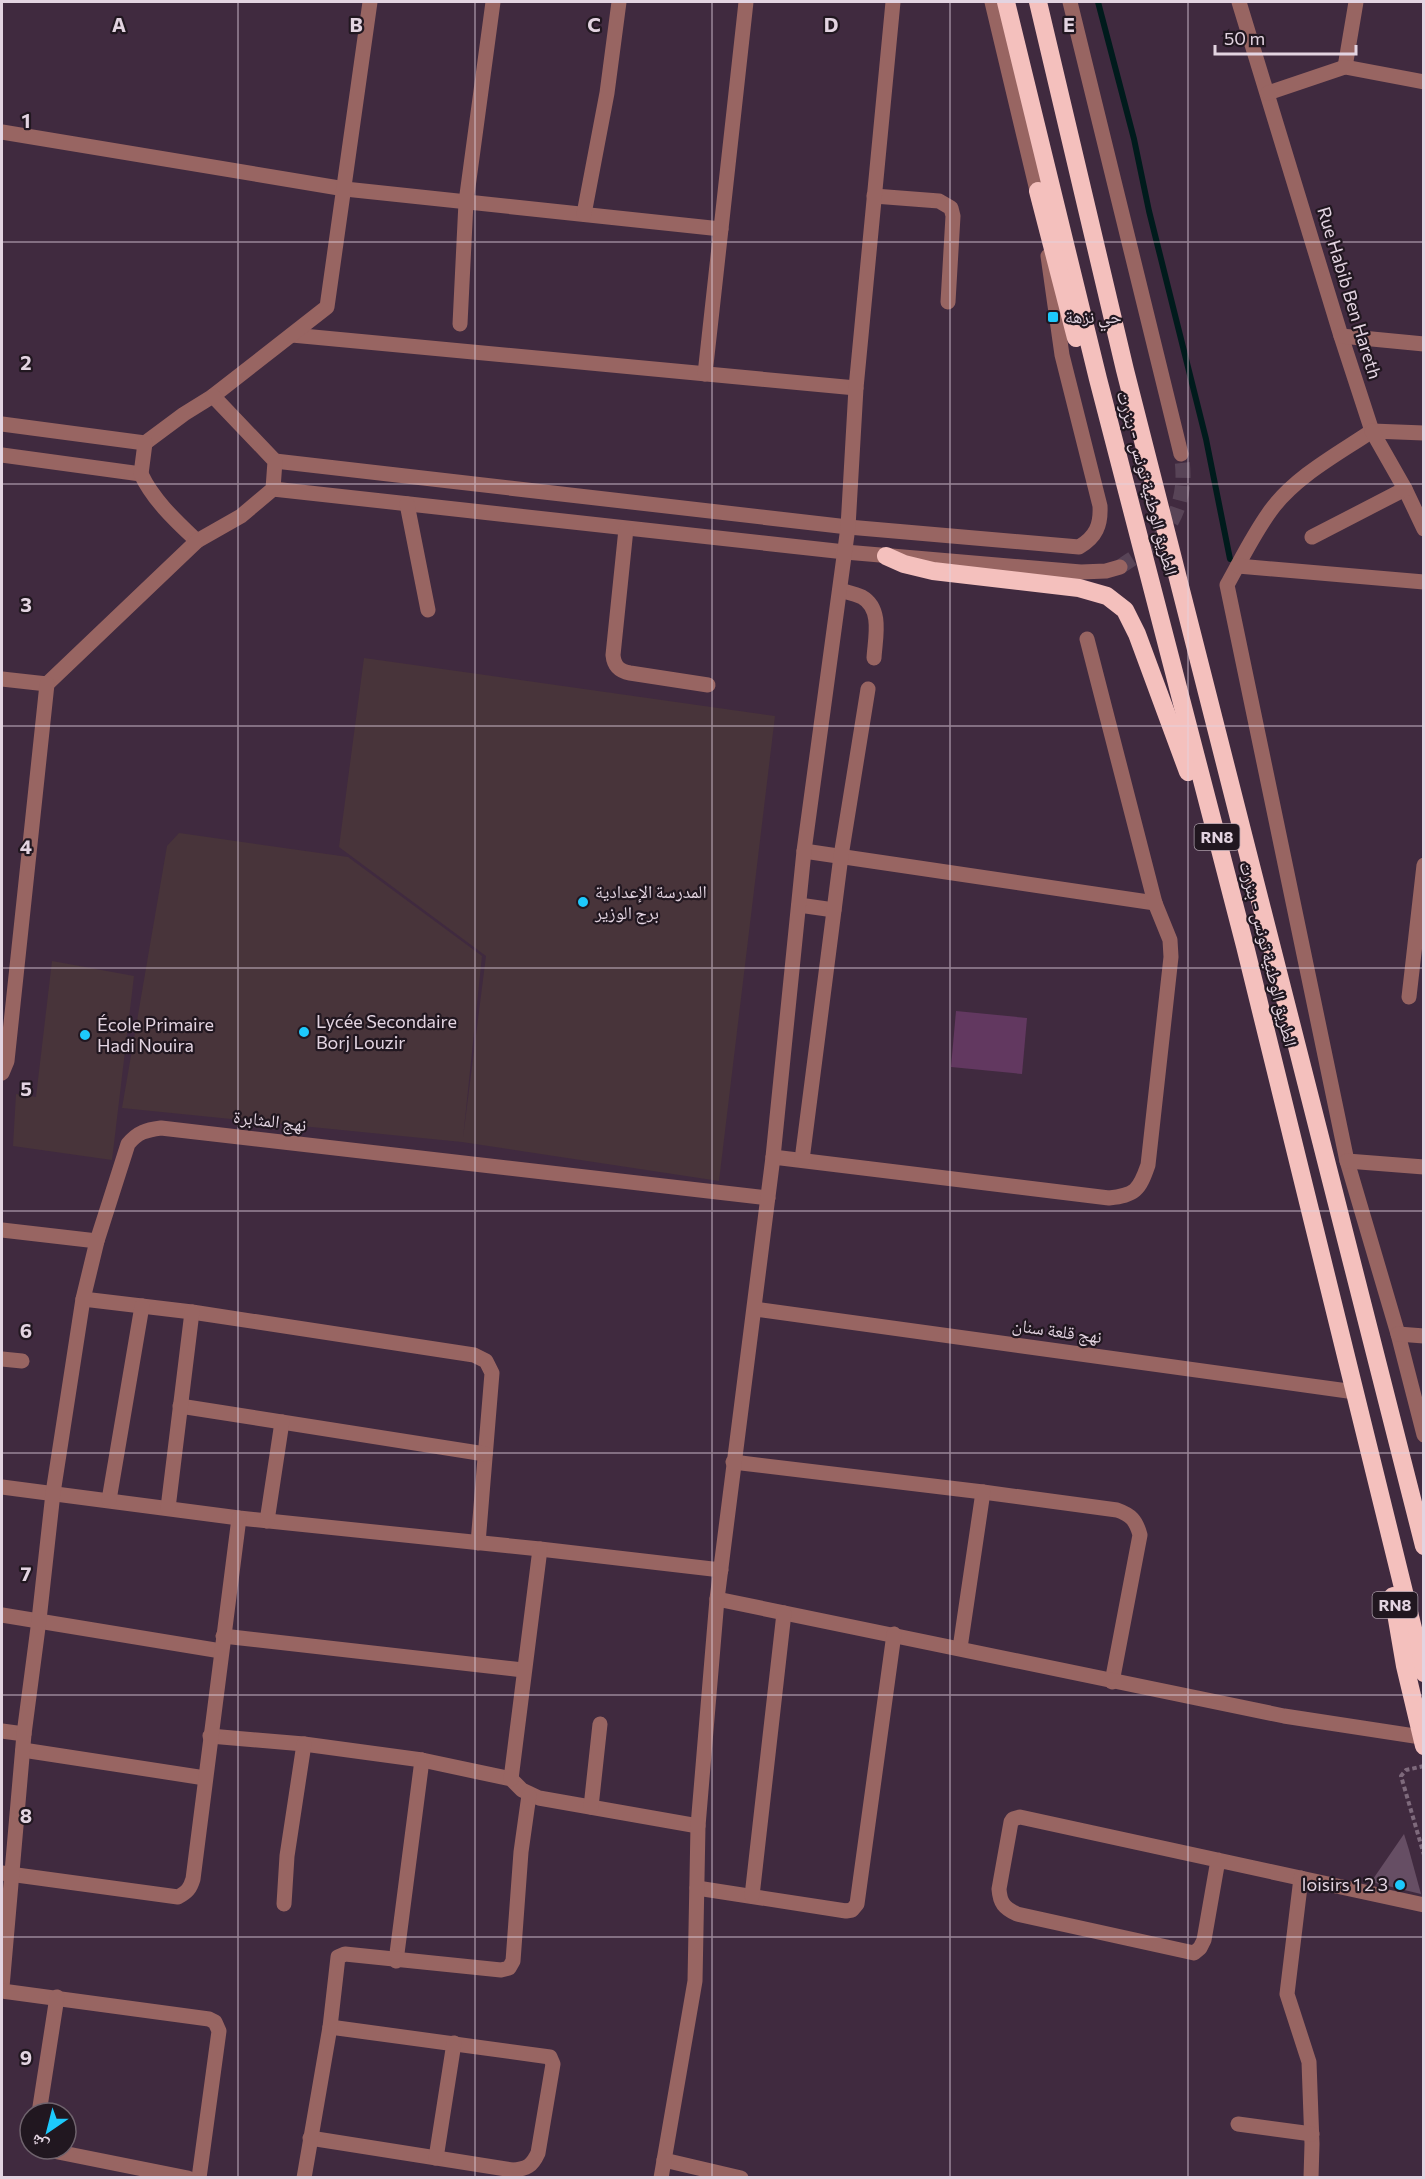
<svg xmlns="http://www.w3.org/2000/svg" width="1425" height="2179" font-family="Commissioner,'Noto Naskh Arabic',sans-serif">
	<rect width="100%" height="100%" fill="#402a3f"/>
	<g fill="#48343a">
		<path d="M364,658L775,716L719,1181L462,1142L122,1108L167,846L179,833L348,857L482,956L463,1138L486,956L339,847Z"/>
		<path d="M52,961L134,976L112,1160L13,1146L16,1094L36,1097Z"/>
	</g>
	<path fill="#623860" d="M956,1011L1027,1018L1022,1074L951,1067Z"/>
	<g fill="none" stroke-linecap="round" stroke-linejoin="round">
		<path stroke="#001b1c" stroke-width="6" d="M1098,2L1134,139L1149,211L1206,439L1230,559"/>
	</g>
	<path fill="#664e64" d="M1404,1834L1409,1850L1421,1894L1371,1882Z"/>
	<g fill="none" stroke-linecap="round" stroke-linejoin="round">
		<path stroke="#584457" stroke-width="15" stroke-dasharray="15 8" stroke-linecap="butt" d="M1120,567C1131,559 1144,552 1154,543C1180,520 1187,486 1181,454"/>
		<path stroke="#7e6a7c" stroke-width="4" stroke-dasharray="4.5 3" stroke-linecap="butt" d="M1424,1766L1406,1770L1401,1776L1424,1855"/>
		<g stroke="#986562" stroke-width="15">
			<path d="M992,2L1040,203"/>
			<path d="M1070,2L1181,454"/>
			<path d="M1239,2L1341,336L1372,431C1338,454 1296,476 1271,510C1254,533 1241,560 1227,585L1347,1161L1398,1334L1424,1435"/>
			<path d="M1345,67L1356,2"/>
			<path d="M1268,93L1345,67L1424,82"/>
			<path d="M2,132L345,189L721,229"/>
			<path d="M874,196L939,201L951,208L953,216L948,302"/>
			<path d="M584,214L607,93L619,2"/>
			<path d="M460,324L466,202L493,2"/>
			<path d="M292,335L856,388"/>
			<path d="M1341,336L1424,344"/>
			<path d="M705,374L746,2"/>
			<path d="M2,424L145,443L184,414L213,396L327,307L370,2"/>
			<path d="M1372,431L1424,433"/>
			<path d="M2,455L141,474C153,500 176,521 197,541"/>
			<path d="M275,461L848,527L1079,547C1096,537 1101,525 1100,506L1062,355L1048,256"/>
			<path d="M141,474L145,443"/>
			<path d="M273,489L845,552L1081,572L1106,571L1120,567"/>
			<path d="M1405,489L1424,529"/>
			<path d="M407,504L428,610"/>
			<path d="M626,529L613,655C614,666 619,671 630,673L708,685"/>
			<path d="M1312,537L1405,489L1372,431"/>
			<path d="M1238,566L1424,582"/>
			<path d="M840,590C847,592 856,594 862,597C883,609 875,639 874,658"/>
			<path d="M2,679L47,684L197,541L241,516L273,489L275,461L213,396"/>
			<path d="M804,851L1155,903"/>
			<path d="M799,905L834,910"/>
			<path d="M1409,997L1424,865"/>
			<path d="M2,1073L7,1061L47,684"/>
			<path d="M773,1157L1109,1198C1135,1195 1139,1191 1148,1165L1171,957L1170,940L1155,903L1087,639"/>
			<path d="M802,1160L841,856L868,689"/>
			<path d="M1347,1161L1424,1167"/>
			<path d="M2,1230L97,1241"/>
			<path d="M83,1299L192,1312L474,1355L486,1361L492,1373L478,1543"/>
			<path d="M755,1309L1355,1392"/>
			<path d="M1398,1334L1424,1336"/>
			<path d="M2,1359L22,1361"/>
			<path d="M180,1406L485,1454"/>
			<path d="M733,1462L983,1492L1117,1510C1131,1515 1136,1520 1140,1535L1112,1682"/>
			<path d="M2,1487L239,1518L540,1549L721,1570"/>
			<path d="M109,1500L142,1306"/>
			<path d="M168,1508L192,1312"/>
			<path d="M267,1521L282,1422"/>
			<path d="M717,1599L1284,1716L1421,1737"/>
			<path d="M2,1615L221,1651"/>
			<path d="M223,1636L523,1670"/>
			<path d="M960,1648L983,1492"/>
			<path d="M2,1731L24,1734"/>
			<path d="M210,1736L304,1744L422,1760L511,1779L522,1790L539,1798L698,1826"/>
			<path d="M23,1750L205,1778"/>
			<path d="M511,1779L540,1549"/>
			<path d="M591,1807L600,1724"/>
			<path d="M1218,1860L1204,1940L1200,1948L1194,1953L1017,1914C1004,1908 1000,1903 999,1889L1011,1822L1013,1819L1020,1817L1424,1905"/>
			<path d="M2,1873L178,1897C187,1892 190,1889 193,1879L239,1518"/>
			<path d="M1301,1878L1287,1994L1309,2062L1312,2144L1311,2178"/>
			<path d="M697,1888L846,1911L852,1910L857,1904L894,1634"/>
			<path d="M752,1896L784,1613"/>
			<path d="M284,1904L287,1856L304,1744"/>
			<path d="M396,1961L422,1760"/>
			<path d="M2,1987L24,1734L39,1620L53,1493L83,1299L97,1241L128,1144C138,1132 146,1130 161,1128L768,1198"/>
			<path d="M2,1991L209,2019L215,2022L219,2031L199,2178"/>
			<path d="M39,2113L57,1997"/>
			<path d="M1238,2124L1312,2134"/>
			<path d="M310,2138L512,2170C527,2169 532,2166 538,2153L553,2064L550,2057L330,2027"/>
			<path d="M43,2149L188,2178"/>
			<path d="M436,2158L454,2043"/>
			<path d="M664,2160L741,2178"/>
			<path d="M304,2178L330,2027L338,1957L345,1954L501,1970L509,1968L513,1961L521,1852L529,1795"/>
			<path d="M661,2178L695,1981L698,1826L717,1599L773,1157L804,851L848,527L856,388L893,2"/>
		</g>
		<g stroke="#f4c0bd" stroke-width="18">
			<path d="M1006,2L1098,379L1245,946L1424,1673"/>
			<path d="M1038,2L1125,370L1424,1546"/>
			<path d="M1038,191L1076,338"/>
			<path d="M886,556L904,564L933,571L1079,588L1107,596L1125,610L1137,634L1188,772"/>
			<path d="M1393,1596L1405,1666L1424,1746"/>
		</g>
	</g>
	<path fill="none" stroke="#e3d4e1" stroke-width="1.5" stroke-opacity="0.55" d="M238,2V2178M475,2V2178M712,2V2178M950,2V2178M1188,2V2178M2,242H1424M2,484H1424M2,726H1424M2,968H1424M2,1211H1424M2,1453H1424M2,1695H1424M2,1937H1424"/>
	<g fill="#1dc9fc" stroke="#211720" stroke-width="2">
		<rect x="1047" y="311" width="12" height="12" rx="3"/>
		<circle cx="583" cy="902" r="6"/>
		<circle cx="304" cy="1032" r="6"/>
		<circle cx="85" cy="1035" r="6"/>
		<circle cx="1400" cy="1885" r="6"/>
	</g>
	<g text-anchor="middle" stroke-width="4.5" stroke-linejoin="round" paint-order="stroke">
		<g fill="#211720" stroke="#a99ba7" stroke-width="1.5">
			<rect x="1194.5" y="824" width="45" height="26" rx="4.5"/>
			<rect x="1372.5" y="1592" width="45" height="26" rx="4.5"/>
		</g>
		<g font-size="16" font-weight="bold" fill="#e3d4e1">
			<text x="1217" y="843">RN8</text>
			<text x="1395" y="1611">RN8</text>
		</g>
		<g font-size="18" fill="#e3d4e1" stroke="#211720">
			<text transform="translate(1349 293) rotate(73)" y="6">Rue Habib Ben Hareth</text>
			<text transform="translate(1147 483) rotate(75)" y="6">الطريق الوطنية تونس - بنزرت</text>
			<text transform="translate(1268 954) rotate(76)" y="6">الطريق الوطنية تونس - بنزرت</text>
			<text transform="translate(270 1121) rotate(7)" y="6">نهج المثابرة</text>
			<text transform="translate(1057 1331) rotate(8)" y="6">نهج قلعة سنان</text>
		</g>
		<g font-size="18" fill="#e3d4e1" stroke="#211720" text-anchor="start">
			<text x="1065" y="323">حي نزهة</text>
			<text x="595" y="898">المدرسة الإعدادية<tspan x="595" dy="21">برج الوزير</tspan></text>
			<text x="316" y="1028">Lycée Secondaire<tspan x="316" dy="21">Borj Louzir</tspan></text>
			<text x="97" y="1031">École Primaire<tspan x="97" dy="21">Hadi Nouira</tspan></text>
			<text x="1388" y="1891" text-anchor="end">loisirs 1 2 3</text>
		</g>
	</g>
	<g font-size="20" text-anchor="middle" font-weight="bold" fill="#e3d4e1" stroke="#211720" stroke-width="4.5" stroke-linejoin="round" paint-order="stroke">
		<text x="119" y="32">A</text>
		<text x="356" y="32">B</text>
		<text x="594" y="32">C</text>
		<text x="831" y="32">D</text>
		<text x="1069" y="32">E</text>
		<text x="26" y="128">1</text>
		<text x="26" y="370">2</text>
		<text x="26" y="612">3</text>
		<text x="26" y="854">4</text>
		<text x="26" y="1096">5</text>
		<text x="26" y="1338">6</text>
		<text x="26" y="1581">7</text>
		<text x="26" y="1823">8</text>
		<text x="26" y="2065">9</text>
	</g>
	<rect width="1425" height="2179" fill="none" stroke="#e3d4e1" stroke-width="6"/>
	<g transform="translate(48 2131) rotate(215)"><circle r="28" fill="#211720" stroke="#6f636d" stroke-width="1.5"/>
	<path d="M0-4.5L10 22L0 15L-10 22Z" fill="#1dc9fc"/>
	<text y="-9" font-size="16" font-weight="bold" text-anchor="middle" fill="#e3d4e1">ش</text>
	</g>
	<path d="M1215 45v9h141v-9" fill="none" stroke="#e3d4e1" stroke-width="3"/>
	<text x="1224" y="45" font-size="18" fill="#e3d4e1" stroke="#211720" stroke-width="4.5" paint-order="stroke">50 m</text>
</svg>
